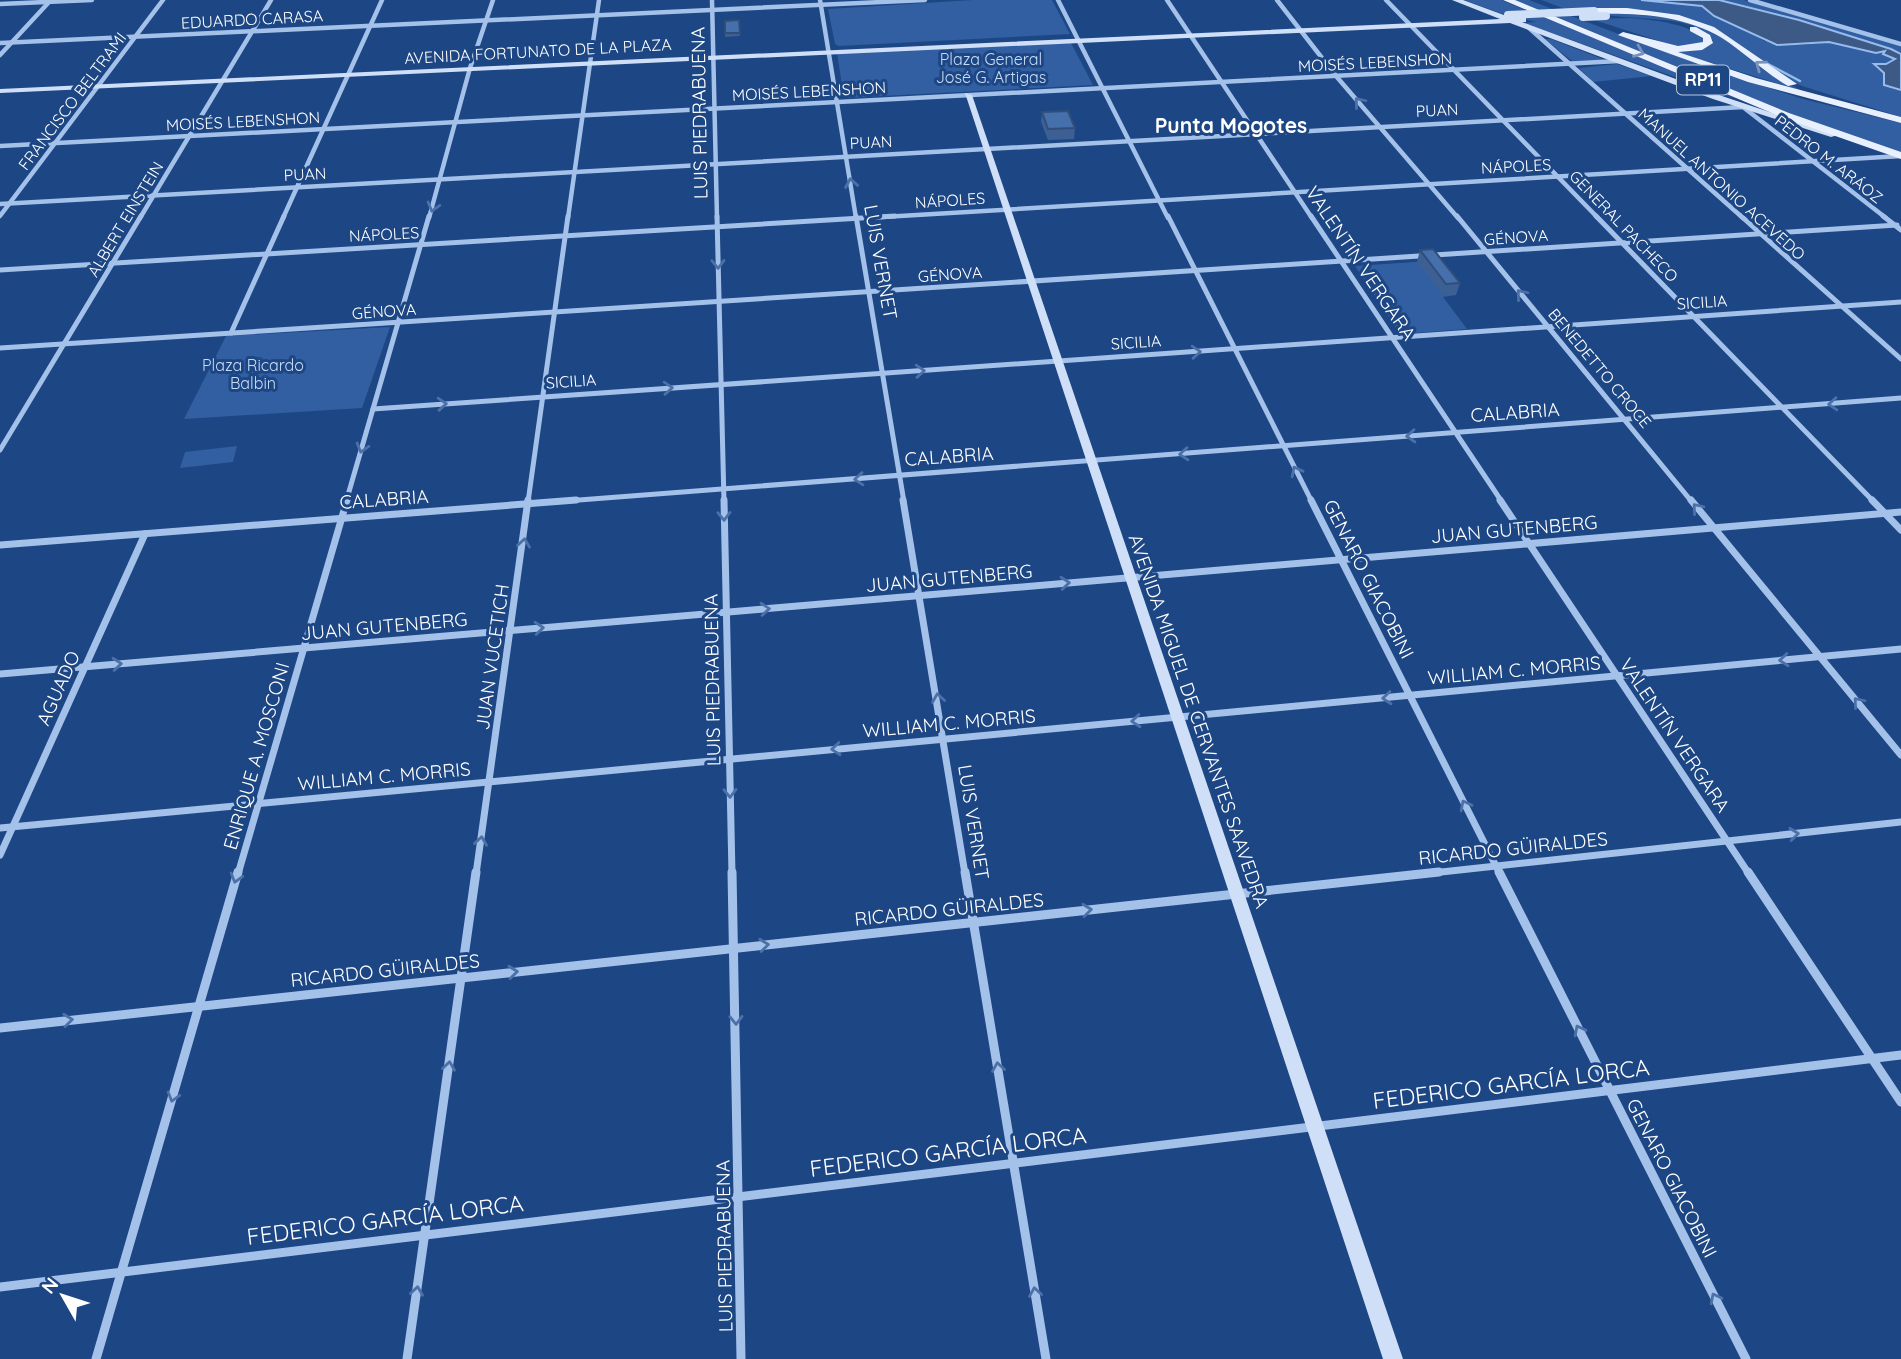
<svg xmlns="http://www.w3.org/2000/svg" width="1901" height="1359" font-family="Quicksand,sans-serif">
	<rect width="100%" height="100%" fill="#1d4684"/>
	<g fill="#315fa1">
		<path d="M973,0H1052L1070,34L839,46L835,44L828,9Z"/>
		<path d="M1464,0H1501L1691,77L1736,99L1524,23L1536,22L1500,13Z"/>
		<path d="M1514,0H1529L1703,66L1803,99L1901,123V153C1768,111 1643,50 1514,0Z"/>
		<path d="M1541,0H1641L1691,4L1703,6L1714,16L1736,24L1764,41L1804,45L1829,42L1875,53L1887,51L1883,55L1896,59L1887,64L1875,63V67L1884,73V85L1901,90V117L1802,86L1784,78L1716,30L1667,15L1568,10Z"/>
		<path d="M1719,0H1744L1901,46V54L1798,20Z"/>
		<path d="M1597,12L1666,17L1703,27L1731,43L1765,71L1802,91L1654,45C1671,46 1702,55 1713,41C1695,11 1623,23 1597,12Z"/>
		<path d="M1629,18C1647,19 1698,24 1705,42L1678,47L1591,19Z"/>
		<path d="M1545,39H1551L1605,60L1572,61Z"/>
		<path d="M1071,43L1093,85L844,98L837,53Z"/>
		<path d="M1617,64L1652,76L1593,82L1579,68Z"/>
		<path d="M1430,261L1456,295L1443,297L1467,329L1400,334L1355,266Z"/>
		<path d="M390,327L362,408L184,419L226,336Z"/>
		<path d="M237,446L233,462L180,468L185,452Z"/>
	</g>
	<path fill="#3d5a87" stroke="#97bbec" stroke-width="2" d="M1641,0H1719L1799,20L1891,49L1901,54V90L1884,85V73L1874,64H1886L1895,59L1883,54L1885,51L1876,53L1829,42L1777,45L1714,16L1702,6Z"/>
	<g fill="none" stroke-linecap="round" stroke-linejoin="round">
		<path stroke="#97bbec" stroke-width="2.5" d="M1768,64L1800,81"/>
		<g stroke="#a4c1ea" stroke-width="4.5">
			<path d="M712,0L717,218"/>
			<path d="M820,0L856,218"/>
			<path d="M1058,0L1168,218"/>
			<path d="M1167,0L1312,218"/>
			<path d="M1277,0L1336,76L1458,218"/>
			<path d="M1386,0L1598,218"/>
			<path d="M1750,0L1901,44"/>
			<path d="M0,4L92,0"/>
			<path d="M1528,27L1743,218"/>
			<path d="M0,43L925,0"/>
			<path d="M0,55L50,1"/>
			<path d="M0,146L1619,61"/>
			<path d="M0,204L1743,107L1886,218"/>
			<path d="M0,216L163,0"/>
			<path d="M140,218L271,0"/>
			<path d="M283,218L382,0"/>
			<path d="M429,218L470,68L493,0"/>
			<path d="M568,218L599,0"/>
			<path d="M866,218L1901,156"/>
		</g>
		<g stroke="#a4c1ea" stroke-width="5">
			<path d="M717,216L724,502"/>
			<path d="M856,216L904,502"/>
			<path d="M1168,216L1312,502"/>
			<path d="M1311,216L1502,502"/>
			<path d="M1457,216L1692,502"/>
			<path d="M1596,216L1874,502"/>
			<path d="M1741,216L1901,359"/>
			<path d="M1883,216L1901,230"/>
			<path d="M0,270L895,216"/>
			<path d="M231,333L284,216"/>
			<path d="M0,348L1897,225"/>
			<path d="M373,409L1901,302"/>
			<path d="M0,450L141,216"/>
			<path d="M346,502L429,216"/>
			<path d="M528,502L568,216"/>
			<path d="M553,502L1901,398"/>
		</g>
		<g stroke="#a4c1ea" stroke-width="7">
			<path d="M724,500L732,874"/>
			<path d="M903,500L965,874"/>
			<path d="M1311,500L1500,874"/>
			<path d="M1500,500L1749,874"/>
			<path d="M1691,500L1901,755"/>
			<path d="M1872,500L1901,530"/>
			<path d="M0,545L576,500"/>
			<path d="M0,674L1901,512"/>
			<path d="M0,828L1901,649"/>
			<path d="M0,855L145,534"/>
			<path d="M238,874L347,500"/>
			<path d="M476,874L528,500"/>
			<path d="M1423,874L1901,822"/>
		</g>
		<g stroke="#a4c1ea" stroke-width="9">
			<path d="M732,872L741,1359"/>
			<path d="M965,872L1046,1359"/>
			<path d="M1499,872L1746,1359"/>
			<path d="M1748,872L1901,1102"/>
			<path d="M0,1028L1439,872"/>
			<path d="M0,1287L1901,1055"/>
			<path d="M96,1359L238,872"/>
			<path d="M407,1359L476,872"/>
		</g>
		<g fill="#cfdff7" fill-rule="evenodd">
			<path d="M1452,0H1463L1512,18H1526V22H1522L1719,95L1838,135L1831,137L1713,99L1510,23L0,93V89L1500,19Z"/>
			<path d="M965,93L972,95L1403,1359H1383Z"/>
		</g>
		<g fill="#e8f0fe" fill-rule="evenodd">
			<path d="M1503,0H1515L1789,113L1901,152V159L1781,117Z"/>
			<path d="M1627,8L1679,15L1714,27L1797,84L1788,86C1764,72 1745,53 1722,38C1683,15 1638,13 1594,14L1589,11L1594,8Z"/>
			<path d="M1690,27H1696L1710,35L1713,43L1702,50L1678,52L1756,78L1901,117V123L1748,82L1618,35L1623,32L1678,46L1703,42V38L1690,31Z"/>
		</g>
		<g stroke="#cfdff7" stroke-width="8">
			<path d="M1508,15L1594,11"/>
			<path d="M1583,17L1606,16"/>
		</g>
	</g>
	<g fill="#3c6094">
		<path d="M739,20L740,36L725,37V21Z"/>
		<path d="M1042,112L1075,128L1074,139L1048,140L1041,122Z"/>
		<path d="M1420,250L1460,283L1456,295L1443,296L1417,262Z"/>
	</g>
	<g fill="#4670ac" stroke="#314e78" stroke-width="2">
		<path d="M739,20L740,33H725V21Z"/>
		<path d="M1068,111L1075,128L1048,129L1042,112Z"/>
		<path d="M1433,249L1460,283L1446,284L1420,250Z"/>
	</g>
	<defs><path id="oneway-chevron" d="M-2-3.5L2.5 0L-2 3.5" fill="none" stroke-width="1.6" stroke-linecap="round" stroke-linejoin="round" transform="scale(1.75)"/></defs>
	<g stroke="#7892bb">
		<use href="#oneway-chevron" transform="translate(1639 52) rotate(22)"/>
		<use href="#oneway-chevron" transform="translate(1760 65) rotate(-144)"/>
	</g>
	<g stroke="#4c71a8">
		<use href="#oneway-chevron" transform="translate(1359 102) rotate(-130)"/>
		<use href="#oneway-chevron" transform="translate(851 183) rotate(-100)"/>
		<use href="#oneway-chevron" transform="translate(433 207) rotate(106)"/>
		<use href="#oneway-chevron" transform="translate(718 264) rotate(89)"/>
		<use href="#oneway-chevron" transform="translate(1521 294) rotate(-130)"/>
		<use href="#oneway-chevron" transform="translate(1196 352) rotate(-4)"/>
		<use href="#oneway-chevron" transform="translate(920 371) rotate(-4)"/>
		<use href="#oneway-chevron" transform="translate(668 388) rotate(-4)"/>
		<use href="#oneway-chevron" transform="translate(442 404) rotate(-4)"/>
		<use href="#oneway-chevron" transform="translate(1833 404) rotate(176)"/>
		<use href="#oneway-chevron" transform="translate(1411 436) rotate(176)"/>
		<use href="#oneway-chevron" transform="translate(362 448) rotate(106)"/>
		<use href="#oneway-chevron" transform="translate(1184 454) rotate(176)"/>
		<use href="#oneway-chevron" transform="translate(1296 471) rotate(-117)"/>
		<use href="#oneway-chevron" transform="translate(859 479) rotate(176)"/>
		<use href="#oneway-chevron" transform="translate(1697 508) rotate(-130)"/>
		<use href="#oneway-chevron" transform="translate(724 516) rotate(89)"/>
		<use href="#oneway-chevron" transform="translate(524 543) rotate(-82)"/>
		<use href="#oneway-chevron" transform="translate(1065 583) rotate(-5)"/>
		<use href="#oneway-chevron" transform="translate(765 609) rotate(-5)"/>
		<use href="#oneway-chevron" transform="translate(539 628) rotate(-5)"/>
		<use href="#oneway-chevron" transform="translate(1784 660) rotate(175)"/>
		<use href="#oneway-chevron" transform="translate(117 664) rotate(-5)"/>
		<use href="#oneway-chevron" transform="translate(938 698) rotate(-99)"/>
		<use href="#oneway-chevron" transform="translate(1387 698) rotate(175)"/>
		<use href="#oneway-chevron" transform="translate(1858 702) rotate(-130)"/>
		<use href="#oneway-chevron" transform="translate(1136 721) rotate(175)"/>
		<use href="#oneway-chevron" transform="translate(836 749) rotate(175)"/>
		<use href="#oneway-chevron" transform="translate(730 793) rotate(89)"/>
		<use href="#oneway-chevron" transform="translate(1465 805) rotate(-117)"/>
		<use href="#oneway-chevron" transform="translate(1794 834) rotate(-6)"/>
		<use href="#oneway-chevron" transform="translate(481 841) rotate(-82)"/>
		<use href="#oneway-chevron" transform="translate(236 878) rotate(106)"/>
		<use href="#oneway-chevron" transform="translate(1087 910) rotate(-6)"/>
		<use href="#oneway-chevron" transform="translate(764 945) rotate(-6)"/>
		<use href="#oneway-chevron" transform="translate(513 972) rotate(-6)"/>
		<use href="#oneway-chevron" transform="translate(68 1020) rotate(-6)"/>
		<use href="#oneway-chevron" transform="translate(736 1020) rotate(89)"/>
		<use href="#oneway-chevron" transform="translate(1579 1030) rotate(-117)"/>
		<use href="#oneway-chevron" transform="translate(449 1066) rotate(-82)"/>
		<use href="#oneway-chevron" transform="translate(998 1067) rotate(-99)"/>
		<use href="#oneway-chevron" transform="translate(173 1097) rotate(106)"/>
		<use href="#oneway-chevron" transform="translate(417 1291) rotate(-82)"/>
		<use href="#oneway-chevron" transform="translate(1035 1292) rotate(-99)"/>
		<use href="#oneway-chevron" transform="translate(1715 1298) rotate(-117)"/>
	</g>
	<g text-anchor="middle" stroke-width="6" stroke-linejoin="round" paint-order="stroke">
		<g font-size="16" fill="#fff" stroke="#1d4684">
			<text transform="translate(252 19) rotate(-3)" y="6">EDUARDO CARASA</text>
			<text transform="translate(538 51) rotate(-3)" y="6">AVENIDA FORTUNATO DE LA PLAZA</text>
			<text transform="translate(1375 62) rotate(-3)" y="6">MOISÉS LEBENSHON</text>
			<text transform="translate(809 91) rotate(-3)" y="6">MOISÉS LEBENSHON</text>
			<text transform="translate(72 101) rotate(-53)" y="6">FRANCISCO BELTRAMI</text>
			<text transform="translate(1437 110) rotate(-3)" y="6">PUAN</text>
			<text transform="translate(243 121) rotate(-3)" y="6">MOISÉS LEBENSHON</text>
			<text transform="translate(871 142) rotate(-3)" y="6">PUAN</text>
			<text transform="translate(1829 159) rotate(38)" y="6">PEDRO M. ARÁOZ</text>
			<text transform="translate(1516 166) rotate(-3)" y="6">NÁPOLES</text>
			<text transform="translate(305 174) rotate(-3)" y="6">PUAN</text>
			<text transform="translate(1722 184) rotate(42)" y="6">MANUEL ANTONIO ACEVEDO</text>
			<text transform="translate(950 200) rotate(-4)" y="6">NÁPOLES</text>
			<text transform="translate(125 219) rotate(-59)" y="6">ALBERT EINSTEIN</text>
			<text transform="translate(1624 226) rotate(46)" y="6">GENERAL PACHECO</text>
			<text transform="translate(384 234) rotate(-3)" y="6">NÁPOLES</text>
			<text transform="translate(1516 237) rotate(-4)" y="6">GÉNOVA</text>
			<text transform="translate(950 274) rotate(-4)" y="6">GÉNOVA</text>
			<text transform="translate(1702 302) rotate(-4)" y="6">SICILIA</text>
			<text transform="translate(384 311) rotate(-4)" y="6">GÉNOVA</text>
			<text transform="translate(1136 342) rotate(-4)" y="6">SICILIA</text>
			<text transform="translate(1600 368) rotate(50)" y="6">BENEDETTO CROCE</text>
			<text transform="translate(571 381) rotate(-4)" y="6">SICILIA</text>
		</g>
		<g font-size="16" fill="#c9dcf7" stroke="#1d4684">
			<text x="991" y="65">Plaza General<tspan x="991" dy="18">José G. Artigas</tspan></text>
			<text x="253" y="371">Plaza Ricardo<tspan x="253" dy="18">Balbin</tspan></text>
		</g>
		<rect fill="#1d4684" stroke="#bbc8da" stroke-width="2" x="1677" y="65.5" width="52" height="29" rx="5"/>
		<g font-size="18" font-weight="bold" fill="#fff">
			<text x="1703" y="86">RP11</text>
		</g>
		<g font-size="19" fill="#fff" stroke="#1d4684">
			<text transform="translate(699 113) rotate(-91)" y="7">LUIS PIEDRABUENA</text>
			<text transform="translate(881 262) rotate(80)" y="7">LUIS VERNET</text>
			<text transform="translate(1361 263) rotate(56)" y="7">VALENTÍN VERGARA</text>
			<text transform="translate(1515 412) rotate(-4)" y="7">CALABRIA</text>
			<text transform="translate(949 456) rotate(-4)" y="7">CALABRIA</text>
			<text transform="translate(384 499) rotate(-4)" y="7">CALABRIA</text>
			<text transform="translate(1514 529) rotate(-5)" y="7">JUAN GUTENBERG</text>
			<text transform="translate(949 578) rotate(-5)" y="7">JUAN GUTENBERG</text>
			<text transform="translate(1369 579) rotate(63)" y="7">GENARO GIACOBINI</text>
			<text transform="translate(384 626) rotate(-5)" y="7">JUAN GUTENBERG</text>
			<text transform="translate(492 657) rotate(-82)" y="7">JUAN VUCETICH</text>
			<text transform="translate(1514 670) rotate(-5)" y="7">WILLIAM C. MORRIS</text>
			<text transform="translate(712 680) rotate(-91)" y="7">LUIS PIEDRABUENA</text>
			<text transform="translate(58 688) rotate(-66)" y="7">AGUADO</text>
			<text transform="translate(1199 721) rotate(71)" y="7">AVENIDA MIGUEL DE CERVANTES SAAVEDRA</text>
			<text transform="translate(949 723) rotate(-5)" y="7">WILLIAM C. MORRIS</text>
			<text transform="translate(1675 735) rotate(56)" y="7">VALENTÍN VERGARA</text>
			<text transform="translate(256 756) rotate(-74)" y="7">ENRIQUE A. MOSCONI</text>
			<text transform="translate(384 776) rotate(-5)" y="7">WILLIAM C. MORRIS</text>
			<text transform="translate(974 822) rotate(81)" y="7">LUIS VERNET</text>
			<text transform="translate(1513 848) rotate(-6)" y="7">RICARDO GÜIRALDES</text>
			<text transform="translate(949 909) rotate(-6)" y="7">RICARDO GÜIRALDES</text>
			<text transform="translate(385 970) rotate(-6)" y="7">RICARDO GÜIRALDES</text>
			<text transform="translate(1672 1178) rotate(63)" y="7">GENARO GIACOBINI</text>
			<text transform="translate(724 1246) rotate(-91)" y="7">LUIS PIEDRABUENA</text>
		</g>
		<g font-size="21" font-weight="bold" fill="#fff" stroke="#1d4684">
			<text x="1231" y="133">Punta Mogotes</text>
		</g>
		<g font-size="23" fill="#fff" stroke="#1d4684">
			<text transform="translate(1511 1084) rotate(-7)" y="8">FEDERICO GARCÍA LORCA</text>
			<text transform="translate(948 1152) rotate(-7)" y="8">FEDERICO GARCÍA LORCA</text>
			<text transform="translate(385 1220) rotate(-7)" y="8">FEDERICO GARCÍA LORCA</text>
		</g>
	</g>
	<g transform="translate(63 1296) rotate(309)" stroke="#1d4684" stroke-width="5" paint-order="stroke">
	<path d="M0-5L12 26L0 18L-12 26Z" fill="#ffffff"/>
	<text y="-10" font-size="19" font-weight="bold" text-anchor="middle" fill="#ffffff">N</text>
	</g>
</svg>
